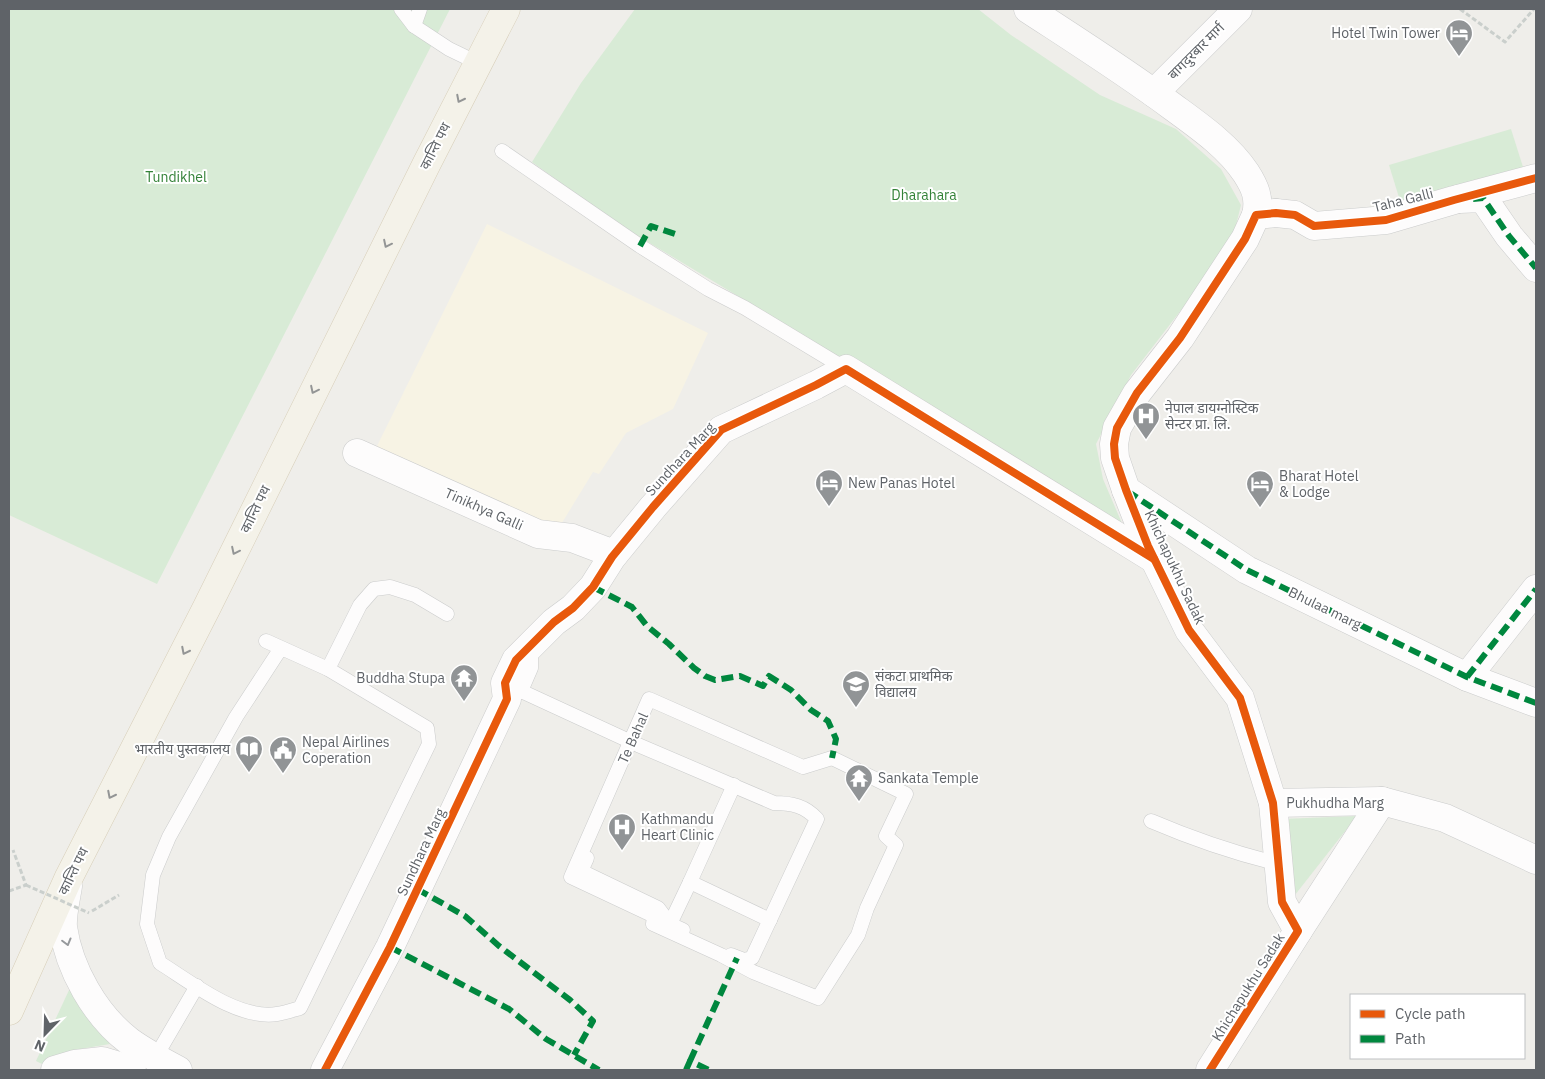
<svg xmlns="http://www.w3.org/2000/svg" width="1545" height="1079" font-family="'IBM Plex Sans','Noto Sans Devanagari',sans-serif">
	<rect width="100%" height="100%" fill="#efeeea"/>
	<path fill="#f7f3e4" d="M487,224L708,333L673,409L626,433L599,474L593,472L557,531L376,448Z"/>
	<g fill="#d8ebd6">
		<path d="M9,9H450L157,584L9,515Z"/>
		<path d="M635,9H978L1011,35L1100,95L1176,129L1221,169L1241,205L1235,229L1205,279L1131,375L1096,444L1103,479L1124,528L618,224L532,162L581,83Z"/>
		<path d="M1511,129L1523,167L1401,204L1389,165Z"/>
		<path d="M1357,816L1291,900L1282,819Z"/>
		<path d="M70,988L110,1044L80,1049L42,1064L36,1061Z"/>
	</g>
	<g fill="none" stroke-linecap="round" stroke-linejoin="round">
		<g stroke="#cbcccc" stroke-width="15">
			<g id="service">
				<path d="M401,9L414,26L449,49L478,63"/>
				<path d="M414,26L420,9"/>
				<path d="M502,151L640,246L708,289L745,308L846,369"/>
				<path d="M266,641L328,669L427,728L429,744L300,1008C293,1010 285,1013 277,1014C238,1020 192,983 160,963L147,924L153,875L169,837L236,717L281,648"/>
				<path d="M328,669L360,605L374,589L390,587L415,595L447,614"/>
				<path d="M521,691L531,668V647"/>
				<path d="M507,699L521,691L638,745L774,803C792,803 805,806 817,819L752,958L744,960L731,955"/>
				<path d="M649,699L803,767L832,758L906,794L886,836L896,845L867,908L858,935L818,998L753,972L721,955L653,924L654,916L571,877Z"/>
				<path d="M734,785L690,882L770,920"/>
				<path d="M1151,821C1193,839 1234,853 1279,864"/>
				<path d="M587,858L581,871L658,908L670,924L683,930"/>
				<path d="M670,924L690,882"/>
				<path d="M155,1058L197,986"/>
			</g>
		</g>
		<g stroke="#cbcccc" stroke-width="29">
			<g id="minor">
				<path d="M1154,93L1238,9"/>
				<path d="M1459,199L1483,198L1509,236L1536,268"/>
				<path d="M1276,213L1295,215L1314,226L1386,220L1454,200L1536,178"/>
				<path d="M357,453L538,534L572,538L614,554"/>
				<path d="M1126,490L1247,570L1467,677L1536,703"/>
				<path d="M1467,677L1536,589"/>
				<path d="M1298,931L1382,801"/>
				<path d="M325,1070L390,947L507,699L505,683L516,660L554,622L573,608L593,587L612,557L653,507L721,430L816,385L846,369L1154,559"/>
				<path d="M1210,1070L1298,931L1282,902L1273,803"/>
			</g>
		</g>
		<g stroke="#cbcccc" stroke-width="29">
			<g id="tertiary">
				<path d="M1028,9C1077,41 1126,72 1173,107C1199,126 1228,146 1246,173C1255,187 1260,198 1256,215"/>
				<path d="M1276,213L1256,215L1245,239L1180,338L1137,393L1117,428L1114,444L1115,458L1126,490L1148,546L1189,630L1240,698L1273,803L1382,801L1445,818L1536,860"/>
				<path d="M68,886C66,899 62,915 63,927C69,969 95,1015 129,1041C144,1052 161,1061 178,1070"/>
				<path d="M55,1070L75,1064L102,1061L132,1070"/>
			</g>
		</g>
		<g stroke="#d7ceb8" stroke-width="29">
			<path id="primary" d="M9,1011L69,877L207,607L427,163L506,9"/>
		</g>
		<g stroke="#cacfcc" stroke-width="3" stroke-dasharray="5 2.5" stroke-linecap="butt">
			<path d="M1460,9L1505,42L1534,9"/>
			<path d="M9,891L26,885L13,850"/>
			<path d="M92,911L119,895"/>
		</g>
		<use href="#service" stroke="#fdfcfc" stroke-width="14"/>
		<use href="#minor" stroke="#fdfcfc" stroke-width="28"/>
		<use href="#tertiary" stroke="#fdfcfc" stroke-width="28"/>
		<use href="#primary" stroke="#f4f2e9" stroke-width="28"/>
		<path stroke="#cacfcc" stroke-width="3" stroke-dasharray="5 2.5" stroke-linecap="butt" d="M26,885L89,913"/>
		<g stroke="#00873e" stroke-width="6" stroke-dasharray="12 6" stroke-linecap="butt">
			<path d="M1473,199L1483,198L1509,236L1536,268"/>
			<path d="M640,246L651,226L678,235"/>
			<path d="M1127,491L1247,570L1467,677L1536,703"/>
			<path d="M593,587L632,607L647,626L669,644L694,668L705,676L715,680L740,676L763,686L769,676L791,690L811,710L828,721L836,739L832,758"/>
			<path d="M1467,677L1536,589"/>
			<path d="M417,889L465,916L499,946L570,1000L593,1021L574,1055"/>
			<path d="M390,947L509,1009L546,1039L599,1070"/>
			<path d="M690,1061L737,958"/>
			<path d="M686,1070L690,1061L709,1070"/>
		</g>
		<g stroke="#fff" stroke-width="11">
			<g id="cycleway">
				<path d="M325,1070L390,947L507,699L505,683L516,660L554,622L573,608L593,587L612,557L653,507L721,430L816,385L846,369L1154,559"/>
				<path d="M1210,1070L1298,931L1282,902L1273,803L1240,698L1189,630L1148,546L1126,490L1115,458L1114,444L1117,428L1137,393L1180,338L1245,239L1256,215L1276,213L1295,215L1314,226L1386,220L1454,200L1536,178"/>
			</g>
		</g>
		<use href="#cycleway" stroke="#e8590c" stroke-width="8"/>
	</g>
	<defs><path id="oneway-chevron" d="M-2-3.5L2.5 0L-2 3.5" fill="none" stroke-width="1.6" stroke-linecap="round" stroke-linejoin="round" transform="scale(1.25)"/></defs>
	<g stroke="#939595">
		<use href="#oneway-chevron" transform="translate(460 99) rotate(117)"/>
		<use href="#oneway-chevron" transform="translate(387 244) rotate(116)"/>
		<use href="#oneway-chevron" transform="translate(314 390) rotate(116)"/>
		<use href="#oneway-chevron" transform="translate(235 551) rotate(116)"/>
		<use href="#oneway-chevron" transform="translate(185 651) rotate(117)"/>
		<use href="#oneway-chevron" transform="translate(111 795) rotate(117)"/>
	</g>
	<use stroke="#96999c" href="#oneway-chevron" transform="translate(67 942) rotate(75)"/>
	<defs>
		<g id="hotel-pin" transform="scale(1.4375)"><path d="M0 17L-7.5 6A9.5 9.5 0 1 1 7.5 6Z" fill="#919496" stroke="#fff"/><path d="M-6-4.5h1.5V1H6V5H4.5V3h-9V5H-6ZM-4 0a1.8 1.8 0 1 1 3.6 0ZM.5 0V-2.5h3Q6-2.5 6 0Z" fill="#fff"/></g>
		<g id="hospital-pin" transform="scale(1.4375)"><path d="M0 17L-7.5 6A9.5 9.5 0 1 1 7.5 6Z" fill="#919496" stroke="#fff"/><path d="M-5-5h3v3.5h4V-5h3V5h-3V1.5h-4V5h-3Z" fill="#fff"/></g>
		<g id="temple-pin" transform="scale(1.4375)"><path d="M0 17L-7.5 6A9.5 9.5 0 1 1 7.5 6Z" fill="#919496" stroke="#fff"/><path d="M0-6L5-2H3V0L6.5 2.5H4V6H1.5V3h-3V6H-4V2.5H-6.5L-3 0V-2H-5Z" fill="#fff"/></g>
		<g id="school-pin" transform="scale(1.4375)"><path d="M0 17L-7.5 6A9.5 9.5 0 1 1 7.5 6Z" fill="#919496" stroke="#fff"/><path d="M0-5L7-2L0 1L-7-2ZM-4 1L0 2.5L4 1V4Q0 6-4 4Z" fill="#fff"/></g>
		<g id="library-pin" transform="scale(1.4375)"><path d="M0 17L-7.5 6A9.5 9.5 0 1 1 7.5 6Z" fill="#919496" stroke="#fff"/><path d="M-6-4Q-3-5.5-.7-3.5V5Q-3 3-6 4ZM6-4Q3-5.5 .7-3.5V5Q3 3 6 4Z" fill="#fff"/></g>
		<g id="civic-pin" transform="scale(1.4375)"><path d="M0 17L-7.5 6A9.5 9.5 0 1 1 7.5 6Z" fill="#919496" stroke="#fff"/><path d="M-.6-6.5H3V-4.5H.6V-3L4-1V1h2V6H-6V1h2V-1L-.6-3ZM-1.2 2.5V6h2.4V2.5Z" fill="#fff"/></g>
	</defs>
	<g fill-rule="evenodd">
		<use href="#hotel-pin" x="1459" y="33"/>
		<use href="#hospital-pin" x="1146" y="416"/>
		<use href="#hotel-pin" x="829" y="483"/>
		<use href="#hotel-pin" x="1260" y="484"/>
		<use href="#temple-pin" x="464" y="678"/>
		<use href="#school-pin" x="856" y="684"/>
		<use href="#library-pin" x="249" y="749"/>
		<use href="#civic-pin" x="283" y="750"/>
		<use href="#temple-pin" x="859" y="778"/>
		<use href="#hospital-pin" x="622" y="827"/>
	</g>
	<g text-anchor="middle" stroke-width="4" stroke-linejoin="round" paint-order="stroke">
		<g font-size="14" fill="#5f6368" stroke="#fff" text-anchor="start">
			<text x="1440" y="38" text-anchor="end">Hotel Twin Tower</text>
			<text x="1165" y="413">नेपाल डायग्नोस्टिक<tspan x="1165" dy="16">सेन्टर प्रा. लि.</tspan></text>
			<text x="1279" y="481">Bharat Hotel<tspan x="1279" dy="16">&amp; Lodge</tspan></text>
			<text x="848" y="488">New Panas Hotel</text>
			<text x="875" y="681">संकटा प्राथमिक<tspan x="875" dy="16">विद्यालय</tspan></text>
			<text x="445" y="683" text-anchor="end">Buddha Stupa</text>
			<text x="302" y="747">Nepal Airlines<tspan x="302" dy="16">Coperation</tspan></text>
			<text x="230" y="754" text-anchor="end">भारतीय पुस्तकालय</text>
			<text x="878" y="783">Sankata Temple</text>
			<text x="641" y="824">Kathmandu<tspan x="641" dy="16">Heart Clinic</tspan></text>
		</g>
		<g font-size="14" fill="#5f6368" stroke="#fff">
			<text transform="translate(1196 51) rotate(-45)" y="5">बागदुरबार मार्ग</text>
			<text transform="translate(435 146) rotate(-63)" y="5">कान्ति पथ</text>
			<text transform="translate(1403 200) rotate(-14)" y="5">Taha Galli</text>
			<text transform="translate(680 459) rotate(-47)" y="5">Sundhara Marg</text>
			<text transform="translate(255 509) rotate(-64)" y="5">कान्ति पथ</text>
			<text transform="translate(484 509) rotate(24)" y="5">Tinikhya Galli</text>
			<text transform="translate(1175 567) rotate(65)" y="5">Khichapukhu Sadak</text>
			<text transform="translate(1325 608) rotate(26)" y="5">Bhulaa marg</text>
			<text transform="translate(633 738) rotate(-66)" y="5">Te Bahal</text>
			<text x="1335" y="808">Pukhudha Marg</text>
			<text transform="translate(421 852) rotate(-65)" y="5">Sundhara Marg</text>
			<text transform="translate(73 871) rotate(-64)" y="5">कान्ति पथ</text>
			<text transform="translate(1248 987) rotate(-58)" y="5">Khichapukhu Sadak</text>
		</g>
		<g font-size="14" fill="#348238" stroke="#fff">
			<text x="176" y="182">Tundikhel</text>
			<text x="924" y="200">Dharahara</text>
		</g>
	</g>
	<rect width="1545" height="1079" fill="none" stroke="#5f6368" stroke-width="20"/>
	<rect x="1350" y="994" width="175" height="65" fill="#ffffff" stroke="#bfc1c3"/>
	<rect x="1360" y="1010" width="25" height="8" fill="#e8590c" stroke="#bfc1c3"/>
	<text x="1395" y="1019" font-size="15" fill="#5f6368">Cycle path</text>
	<rect x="1360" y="1035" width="25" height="8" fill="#00873e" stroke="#bfc1c3"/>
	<text x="1395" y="1044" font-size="15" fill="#5f6368">Path</text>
	<g transform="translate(45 1034) rotate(203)" stroke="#ffffff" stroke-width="4" paint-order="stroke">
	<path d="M0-4L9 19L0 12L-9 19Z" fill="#5f6368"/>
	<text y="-8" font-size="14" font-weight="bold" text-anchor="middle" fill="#5f6368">N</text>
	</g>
</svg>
